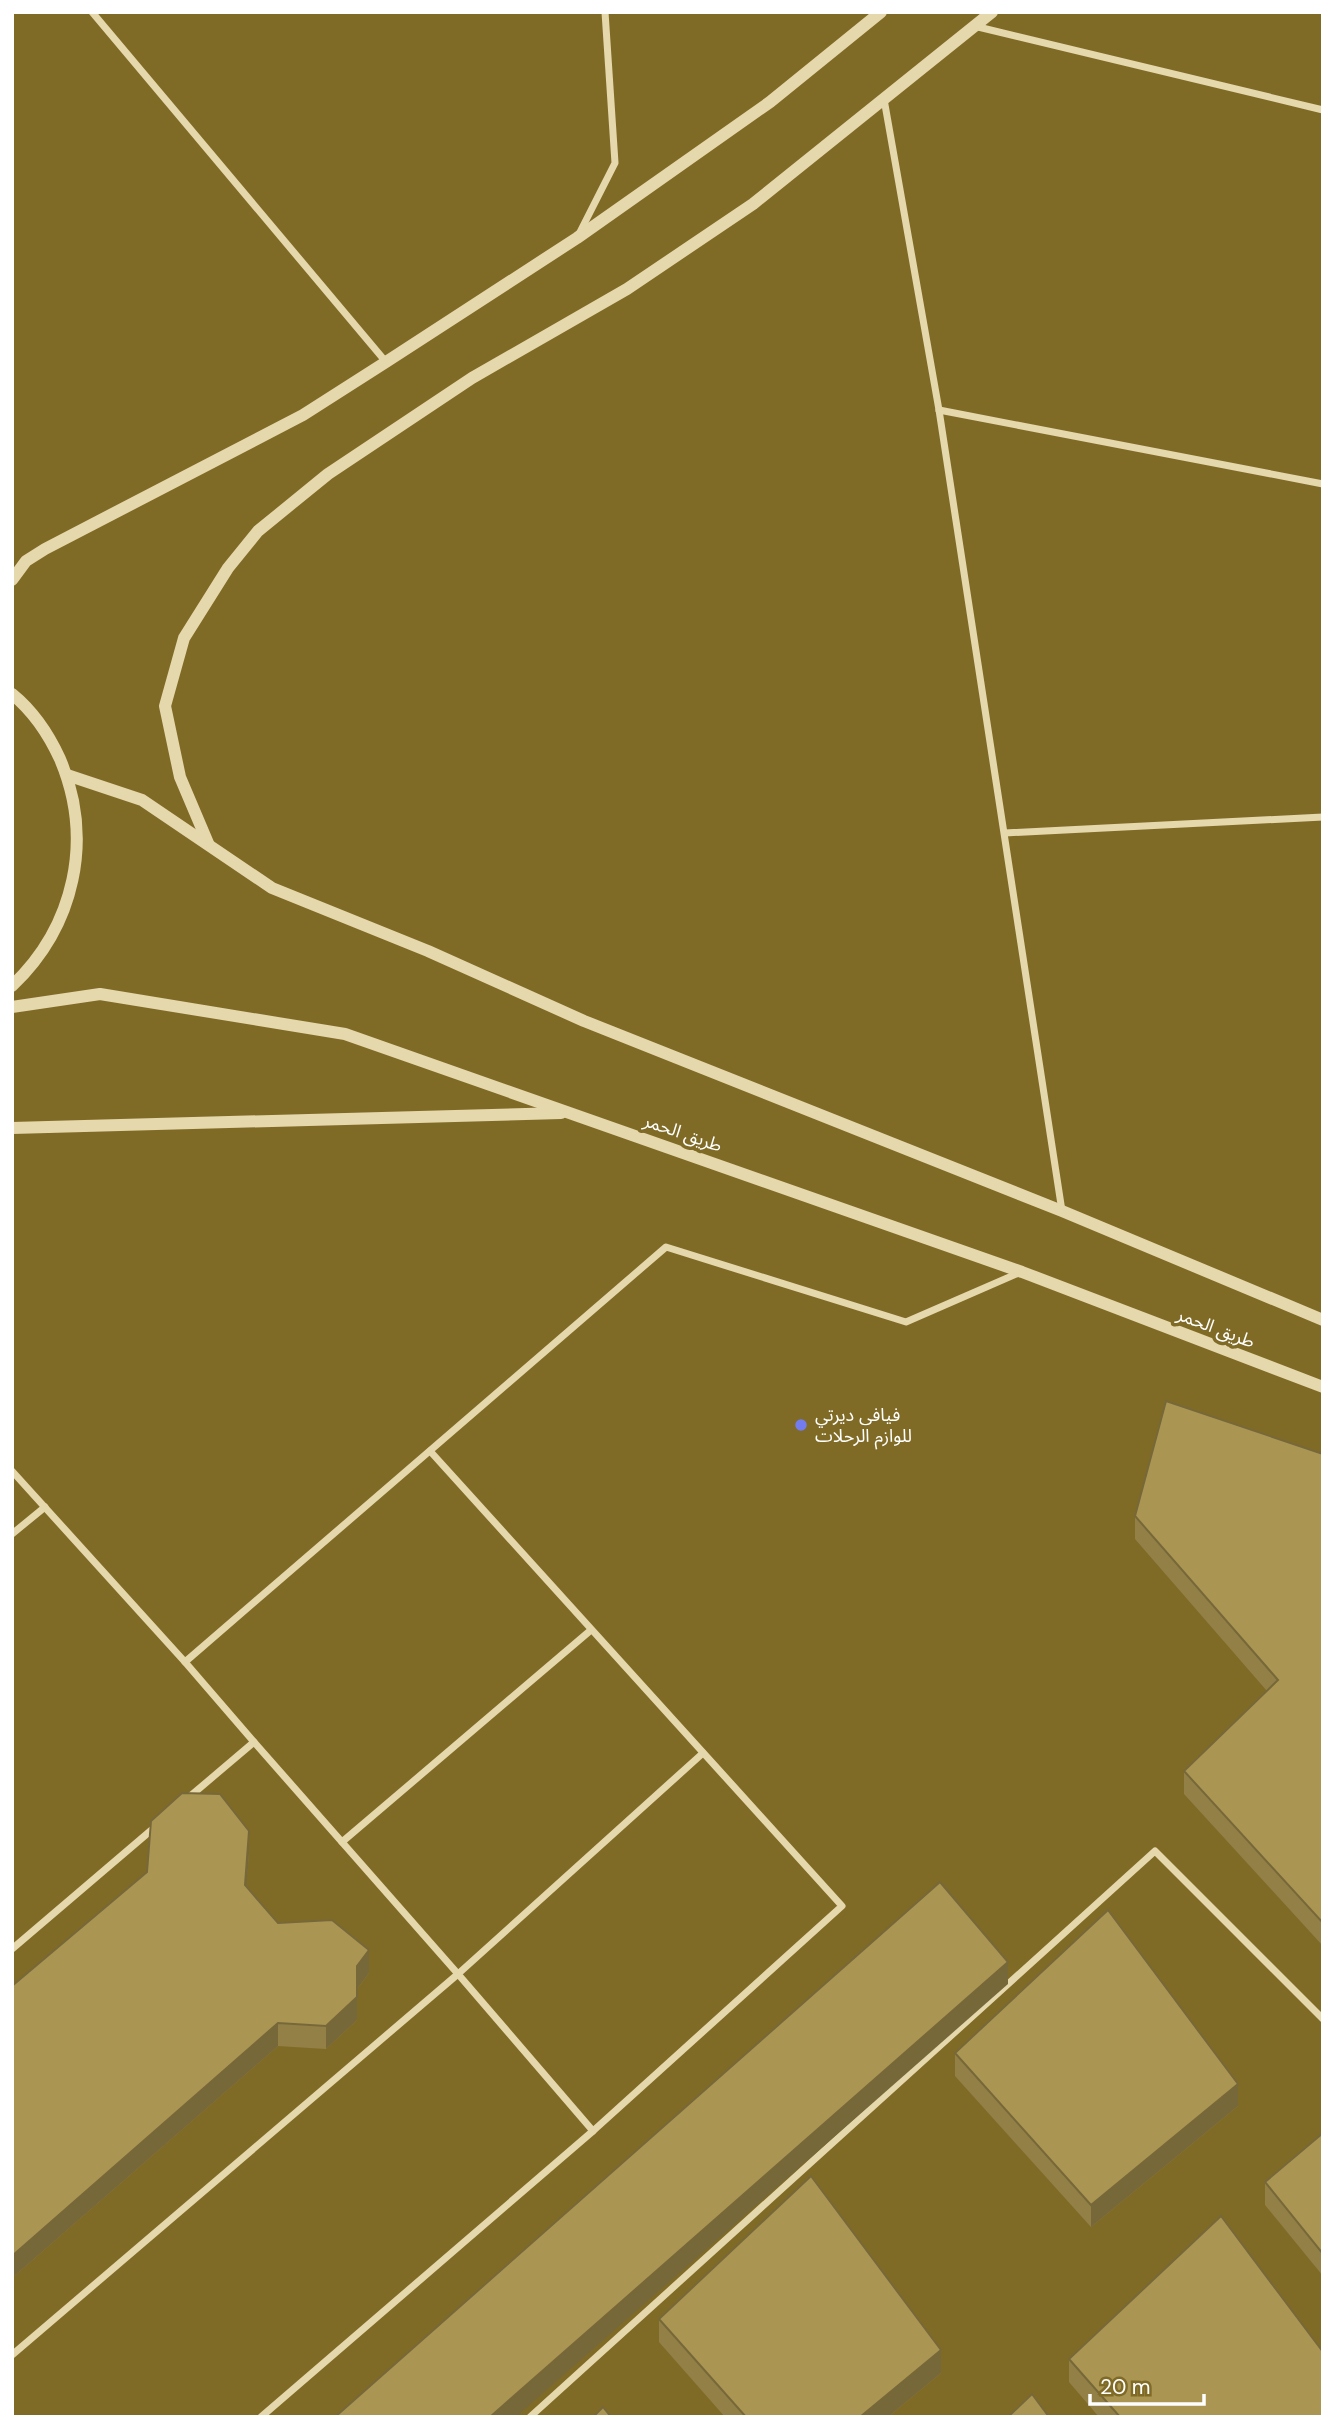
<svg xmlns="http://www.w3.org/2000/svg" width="1335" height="2429" font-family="'DM Sans','Noto Sans Arabic',sans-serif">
	<rect width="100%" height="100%" fill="#806b26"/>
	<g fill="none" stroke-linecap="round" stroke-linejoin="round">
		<g stroke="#e6d8ad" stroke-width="7">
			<path d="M92,12L386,362"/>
			<path d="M974,26L1323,110"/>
			<path d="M884,99L939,410L1062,1211"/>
			<path d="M579,234L615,163L605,12"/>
			<path d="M939,410L1323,484"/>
			<path d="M1005,833L1323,817"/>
			<path d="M12,1471L185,1662L666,1247L906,1322L1021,1272"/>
			<path d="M12,1534L45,1507"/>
			<path d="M185,1662L254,1742L188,1798"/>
			<path d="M342,1842L591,1630"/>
			<path d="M12,1949L155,1827"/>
			<path d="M593,2131L458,1974L703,1753"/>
			<path d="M12,2355L458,1974L254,1742"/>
			<path d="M261,2417L593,2131L842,1906L430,1451"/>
			<path d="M530,2417L1155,1851L1323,2019"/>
		</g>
		<g stroke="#e6d8ad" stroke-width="12">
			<path d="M12,580L26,561L45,549L303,415L386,362L577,238L770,102L881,12"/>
			<path d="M12,694C33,711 49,735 60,759C94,839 75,926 12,986"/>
			<path d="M67,775L142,800L272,888L428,951L584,1021L1062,1211L1323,1320"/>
			<path d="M208,843L180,777L165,706L184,638L228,568L258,531L328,474L472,378L627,289L753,204L992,12"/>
			<path d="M12,1007L100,994L345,1034L1022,1272L1323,1387"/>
			<path d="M12,1128L561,1113"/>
		</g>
	</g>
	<g fill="#928047">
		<path d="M1323,1454V1946L1184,1794V1771L1267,1691L1135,1539V1516Z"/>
		<path d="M249,1853L246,1887L278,1923L369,1973L357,1989V2020L326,2049L278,2046L12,2278V1986Z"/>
		<path d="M955,2053L1238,2106L1091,2227L955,2076Z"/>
		<path d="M1323,2133V2276L1265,2205V2182Z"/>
		<path d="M659,2319L941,2373L888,2417H725L659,2342Z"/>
		<path d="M1069,2359L1323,2417H1099L1069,2382Z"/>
	</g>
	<g fill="#776839">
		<path d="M249,1831V1853L245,1908V1885Z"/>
		<path d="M369,1950V1973L357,1989V2020L326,2049V2026L357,1966Z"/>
		<path d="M1008,1962V1984L516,2417H490Z"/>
		<path d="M278,2023V2046L12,2278V2256Z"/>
		<path d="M1238,2084V2106L1091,2227V2205Z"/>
		<path d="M941,2350V2373L888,2417H860Z"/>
	</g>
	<g fill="#aa9552" stroke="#776839" stroke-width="2">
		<path d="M1166,1401L1323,1454V1923L1184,1771L1278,1680L1135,1516Z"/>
		<path d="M182,1793L220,1794L249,1831L245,1885L278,1923L332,1920L369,1950L357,1966V1997L326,2026L278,2023L12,2256V1986L147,1872L151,1821Z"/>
		<path d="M940,1882L1008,1962L490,2417H335Z"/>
		<path d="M1108,1910L1238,2084L1091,2205L955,2053Z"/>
		<path d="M1323,2133V2254L1265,2182Z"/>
		<path d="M811,2176L941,2350L860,2417H746L659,2319Z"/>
		<path d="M1221,2216L1323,2352V2415L1320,2417H1120L1069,2359Z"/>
		<path d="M1032,2394L1049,2417H1008Z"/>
		<path d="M603,2407L611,2417H593Z"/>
	</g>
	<circle fill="#727cef" stroke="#806b26" stroke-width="2.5" cx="801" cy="1425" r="7"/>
	<g text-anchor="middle" stroke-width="7" stroke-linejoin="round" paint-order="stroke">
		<g font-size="18" fill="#fff" stroke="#806b26">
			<text transform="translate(683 1133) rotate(19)" y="6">طريق الحمر</text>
			<text transform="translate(1216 1328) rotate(21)" y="6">طريق الحمر</text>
		</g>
		<g font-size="18" fill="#fff" stroke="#806b26" text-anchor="start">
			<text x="815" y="1421">فيافي ديرتي<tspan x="815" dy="21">للوازم الرحلات</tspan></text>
		</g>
	</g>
	<rect width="1335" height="2429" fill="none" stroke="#ffffff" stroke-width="28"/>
	<path d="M1090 2394v10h114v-10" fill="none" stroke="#ffffff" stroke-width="3.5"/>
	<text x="1100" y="2394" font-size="21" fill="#ffffff" stroke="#806b26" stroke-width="5" paint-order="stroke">20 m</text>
</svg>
